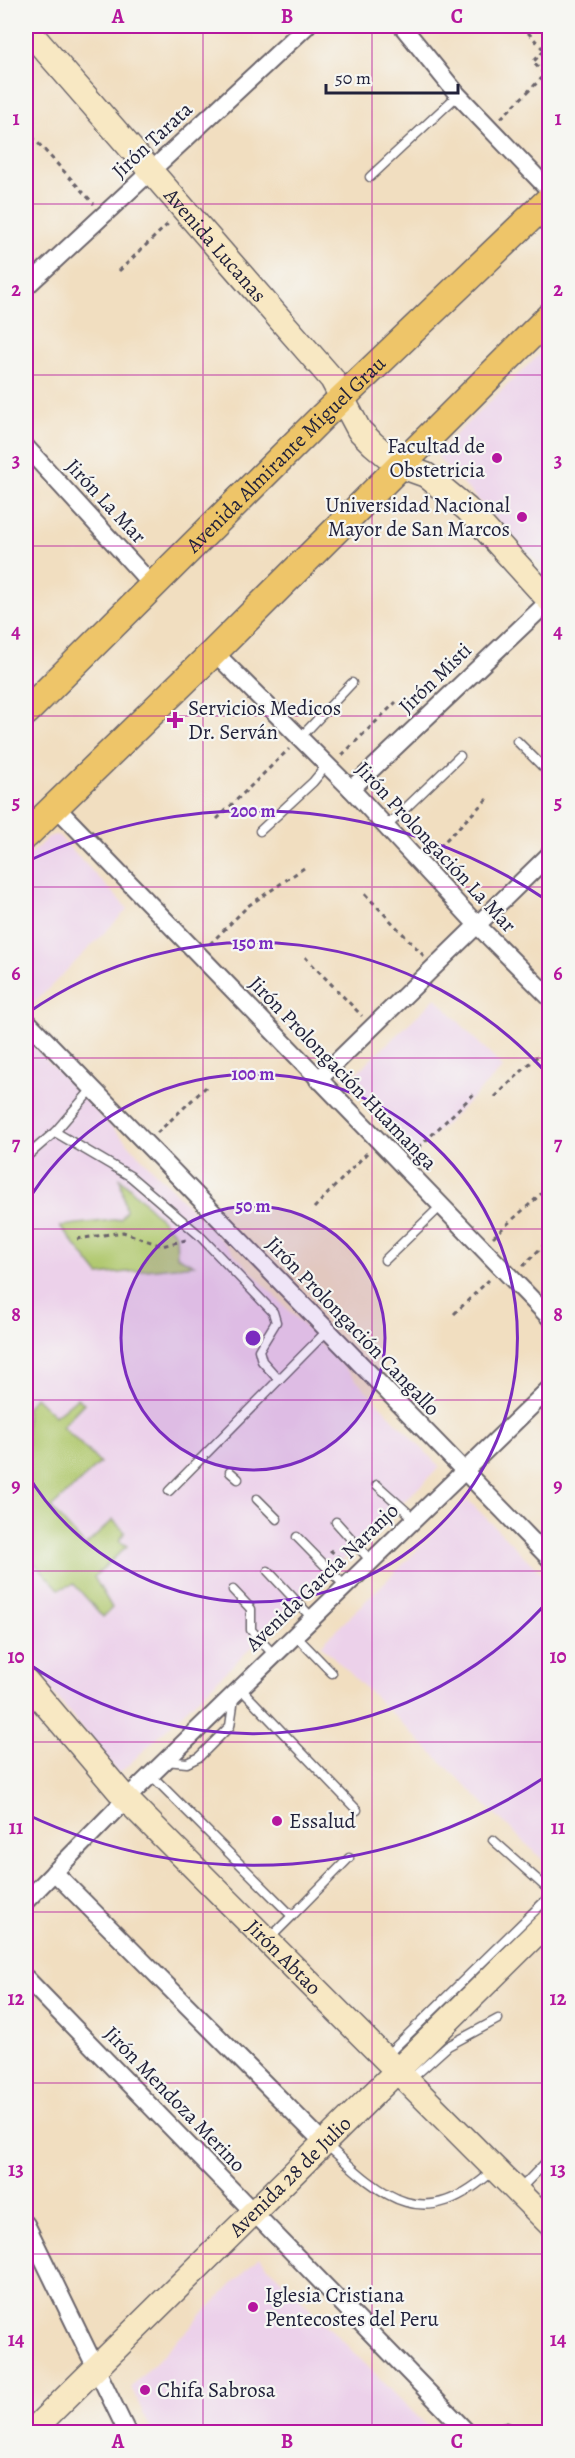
<svg xmlns="http://www.w3.org/2000/svg" width="575" height="2458" font-family="Alegreya,serif">
	<rect width="100%" height="100%" fill="#f6f6f2"/>
	<filter id="ink" filterUnits="userSpaceOnUse"><feTurbulence type="fractalNoise" baseFrequency=".0167" numOctaves="2"/><feDisplacementMap in="SourceGraphic" scale="12" xChannelSelector="R" yChannelSelector="G"/><feConvolveMatrix kernelMatrix="1 2 1 2 8 2 1 2 1" color-interpolation-filters="sRGB"/></filter>
	<filter id="wash" filterUnits="userSpaceOnUse"><feTurbulence type="fractalNoise" baseFrequency=".008" numOctaves="4" result="noise"/><feDisplacementMap in="SourceGraphic" scale="24" xChannelSelector="R" yChannelSelector="G"/><feGaussianBlur stdDeviation="1.35" result="paint"/><feColorMatrix in="noise" values="0 0 0 0 0 0 0 0 0 0 0 0 0 0 0 0 0 1.4 0 .05"/><feComposite in="paint" operator="in"/></filter>
	<g filter="url(#wash)">
		<rect width="100%" height="100%" fill="#f1dec0"/>
		<g fill="#ecd1ea">
			<path d="M549,345V344V574L439,459L437,452Z"/>
			<path d="M55,835L59,836L128,909L33,1004L26,997V859L48,837Z"/>
			<path d="M436,998L503,1068L416,1153L353,1086V1076Z"/>
			<path d="M26,1038L440,1467L119,1774L26,1659Z"/>
			<path d="M468,1500L549,1581V1866L321,1645Z"/>
			<path d="M259,2257L433,2432H152L131,2387Z"/>
		</g>
		<g fill="#afc76c" stroke="#687454" stroke-width="1.5">
			<path d="M120,1178L176,1234L177,1256L194,1265L99,1275L60,1226L121,1219L126,1211Z"/>
			<path d="M35,1397L55,1416L77,1398L84,1403L62,1426L100,1463L51,1508L85,1546L113,1520L125,1532L119,1541L127,1546L94,1577L112,1608L103,1617L74,1584L59,1589L26,1554L28,1540L26,1408Z"/>
		</g>
	</g>
	<g filter="url(#ink)">
		<g fill="none" stroke-linecap="round" stroke-linejoin="round">
			<g stroke="#6a646a" stroke-width="11">
				<g id="lane">
					<path d="M370,177L458,95"/>
					<path d="M300,738L352,683"/>
					<path d="M517,741L550,774"/>
					<path d="M386,827L460,756"/>
					<path d="M260,831L313,782L327,765"/>
					<path d="M55,1132L130,1176L199,1235L273,1312L276,1322L259,1350L262,1361L279,1380"/>
					<path d="M26,1157L55,1132L92,1089"/>
					<path d="M385,1260L441,1206"/>
					<path d="M230,1472L238,1479"/>
					<path d="M377,1485L415,1519"/>
					<path d="M169,1491L327,1331"/>
					<path d="M257,1499L277,1519"/>
					<path d="M336,1522L371,1561"/>
					<path d="M297,1537L345,1586"/>
					<path d="M268,1571L312,1618"/>
					<path d="M233,1590L251,1609V1630L274,1655"/>
					<path d="M295,1635L332,1673"/>
					<path d="M240,1688L357,1810"/>
					<path d="M166,1761L187,1763L199,1757L230,1726L234,1698"/>
					<path d="M151,1775L292,1916L349,1858"/>
					<path d="M493,1840L550,1891"/>
					<path d="M269,1939L292,1916"/>
					<path d="M385,2057L550,1896"/>
					<path d="M409,2081L448,2046L498,2019"/>
					<path d="M326,2144C385,2199 423,2235 495,2169"/>
					<path d="M520,2189L550,2158"/>
					<path d="M489,2432L507,2427L516,2432"/>
					<path d="M535,2432L538,2430"/>
				</g>
			</g>
			<g stroke="#6a646a" stroke-width="20">
				<g id="street">
					<path d="M402,26L458,95L550,191"/>
					<path d="M26,287L307,26"/>
					<path d="M26,447L153,586"/>
					<path d="M214,652L351,789L478,926L550,998"/>
					<path d="M351,789L550,600"/>
					<path d="M55,806L550,1318"/>
					<path d="M26,1020L550,1559"/>
					<path d="M318,1080L550,854"/>
					<path d="M54,1872L324,2143"/>
					<path d="M26,1901L126,1799L550,1388"/>
					<path d="M26,1978L467,2432"/>
					<path d="M26,2224L127,2432"/>
				</g>
			</g>
			<g stroke="#6a646a" stroke-width="27">
				<g id="secondary">
					<path id="s1" d="M26,28L332,379L359,430L373,444L398,465L426,475L467,509L550,601"/>
					<path id="s2" d="M26,1681L126,1799L550,2224"/>
					<path id="s3" d="M31,2432L550,1920"/>
				</g>
			</g>
			<g stroke="#6a646a" stroke-width="30">
				<g id="primary">
					<path id="s4" d="M26,712L322,417L550,199"/>
					<path d="M26,835L214,652L550,316"/>
				</g>
			</g>
			<g stroke="#6a646a" stroke-width="3" stroke-dasharray="4.5 4.5" stroke-linecap="butt">
				<path d="M522,26L544,50"/>
				<path d="M501,118L545,75L533,62L550,45"/>
				<path d="M26,130L94,204"/>
				<path d="M119,271L170,222"/>
				<path d="M342,755L396,702"/>
				<path d="M217,819L289,749"/>
				<path d="M433,853L487,799"/>
				<path d="M365,894L424,956"/>
				<path d="M210,944L248,906L304,868"/>
				<path d="M305,957L362,1016"/>
				<path d="M495,1097L550,1044"/>
				<path d="M157,1133L206,1087"/>
				<path d="M412,1154L475,1093"/>
				<path d="M314,1208L367,1153"/>
				<path d="M493,1237L550,1186"/>
				<path d="M77,1239L123,1232L162,1246L186,1240"/>
				<path d="M523,1266L550,1239"/>
				<path d="M454,1314L489,1280"/>
				<path d="M330,1550L345,1563"/>
			</g>
			<use href="#lane" stroke="#fff" stroke-width="8"/>
			<use href="#street" stroke="#fff" stroke-width="16"/>
			<use href="#secondary" stroke="#f8e8c3" stroke-width="24"/>
			<use href="#primary" stroke="#eec569" stroke-width="27"/>
		</g>
	</g>
	<path fill="none" stroke="#b5179e" stroke-width="1.5" stroke-opacity="0.55" d="M203,26V2432M372,26V2432M26,204H550M26,375H550M26,546H550M26,716H550M26,887H550M26,1058H550M26,1229H550M26,1400H550M26,1571H550M26,1742H550M26,1912H550M26,2083H550M26,2254H550"/>
	<circle cx="253" cy="1338" r="132" fill="#7b2cbf" fill-opacity=".12"/>
	<g fill="none" stroke="#7b2cbf" stroke-width="3">
		<circle cx="253" cy="1338" r="132"/>
		<path d="M26 1204A264 264 0 1 1 26 1472"/>
		<path d="M549 1600A395 395 0 0 1 26 1662M26 1014A395 395 0 0 1 549 1076"/>
		<path d="M548 1775A527 527 0 0 1 26 1814M26 862A527 527 0 0 1 548 901"/>
	</g>
	<g fill="#b5179e" stroke="#f6f6f2" stroke-width="2">
		<circle cx="497" cy="458" r="6"/>
		<circle cx="522" cy="517" r="6"/>
		<path d="M172 711h6v6h6v6h-6v6h-6v-6h-6v-6h6z"/>
		<circle cx="277" cy="1821" r="6"/>
		<circle cx="253" cy="2307" r="6"/>
		<circle cx="145" cy="2390" r="6"/>
	</g>
	<g text-anchor="middle" stroke-width="4.5" stroke-linejoin="round" paint-order="stroke">
		<g font-size="21" fill="#22223b" stroke="#f6f6f2">
			<text transform="translate(152 140) rotate(-43)" y="7">Jirón Tarata</text>
			<text dy="7" stroke="none"><textPath href="#s1" startOffset="288">Avenida Lucanas</textPath></text>
			<text dy="7" stroke="none"><textPath href="#s4" startOffset="366">Avenida Almirante Miguel Grau</textPath></text>
			<text transform="translate(106 501) rotate(47)" y="7">Jirón La Mar</text>
			<text transform="translate(435 678) rotate(-44)" y="7">Jirón Misti</text>
			<text transform="translate(436 847) rotate(47)" y="7">Jirón Prolongación La Mar</text>
			<text transform="translate(343 1073) rotate(46)" y="7">Jirón Prolongación Huamanga</text>
			<text transform="translate(353 1326) rotate(46)" y="7">Jirón Prolongación Cangallo</text>
			<text transform="translate(322 1577) rotate(-44)" y="7">Avenida García Naranjo</text>
			<text dy="7" stroke="none"><textPath href="#s2" startOffset="378">Jirón Abtao</textPath></text>
			<text transform="translate(175 2099) rotate(46)" y="7">Jirón Mendoza Merino</text>
			<text dy="7" stroke="none"><textPath href="#s3" startOffset="364">Avenida 28 de Julio</textPath></text>
		</g>
		<g font-size="21" fill="#22223b" stroke="#f6f6f2" text-anchor="start">
			<text x="485" y="453" text-anchor="end">Facultad de<tspan x="485" dy="24">Obstetricia</tspan></text>
			<text x="510" y="512" text-anchor="end">Universidad Nacional<tspan x="510" dy="24">Mayor de San Marcos</tspan></text>
			<text x="188" y="715">Servicios Medicos<tspan x="188" dy="24">Dr. Serván</tspan></text>
			<text x="289" y="1828">Essalud</text>
			<text x="265" y="2302">Iglesia Cristiana<tspan x="265" dy="24">Pentecostes del Peru</tspan></text>
			<text x="157" y="2397">Chifa Sabrosa</text>
		</g>
	</g>
	<circle cx="253" cy="1338" r="9" fill="#7b2cbf" stroke="#f6f6f2" stroke-width="3"/>
	<g font-size="18" text-anchor="middle" font-weight="bold" fill="#7b2cbf" stroke="#f6f6f2" stroke-width="4.5" stroke-linejoin="round" paint-order="stroke">
		<text x="253" y="817">200 m</text>
		<text x="253" y="949">150 m</text>
		<text x="253" y="1080">100 m</text>
		<text x="253" y="1212">50 m</text>
	</g>
	<rect width="575" height="2458" fill="none" stroke="#f6f6f2" stroke-width="66"/>
	<path d="M326 84v9h132v-9" fill="none" stroke="#22223b" stroke-width="3"/>
	<text x="335" y="84" font-size="18" fill="#22223b" stroke="#f6f6f2" stroke-width="4.5" paint-order="stroke">50 m</text>
	<rect x="33" y="33" width="509" height="2392" fill="none" stroke="#b5179e" stroke-width="2"/>
	<g font-size="20" text-anchor="middle" font-weight="bold" fill="#b5179e">
		<text x="118" y="23">A</text>
		<text x="287" y="23">B</text>
		<text x="457" y="23">C</text>
		<text x="16" y="125">1</text>
		<text x="558" y="125">1</text>
		<text x="16" y="296">2</text>
		<text x="558" y="296">2</text>
		<text x="16" y="467">3</text>
		<text x="558" y="467">3</text>
		<text x="16" y="638">4</text>
		<text x="558" y="638">4</text>
		<text x="16" y="809">5</text>
		<text x="558" y="809">5</text>
		<text x="16" y="980">6</text>
		<text x="558" y="980">6</text>
		<text x="16" y="1150">7</text>
		<text x="558" y="1150">7</text>
		<text x="16" y="1321">8</text>
		<text x="558" y="1321">8</text>
		<text x="16" y="1492">9</text>
		<text x="558" y="1492">9</text>
		<text x="16" y="1663">10</text>
		<text x="558" y="1663">10</text>
		<text x="16" y="1834">11</text>
		<text x="558" y="1834">11</text>
		<text x="16" y="2005">12</text>
		<text x="558" y="2005">12</text>
		<text x="16" y="2176">13</text>
		<text x="558" y="2176">13</text>
		<text x="16" y="2346">14</text>
		<text x="558" y="2346">14</text>
		<text x="118" y="2448">A</text>
		<text x="287" y="2448">B</text>
		<text x="457" y="2448">C</text>
	</g>
</svg>
